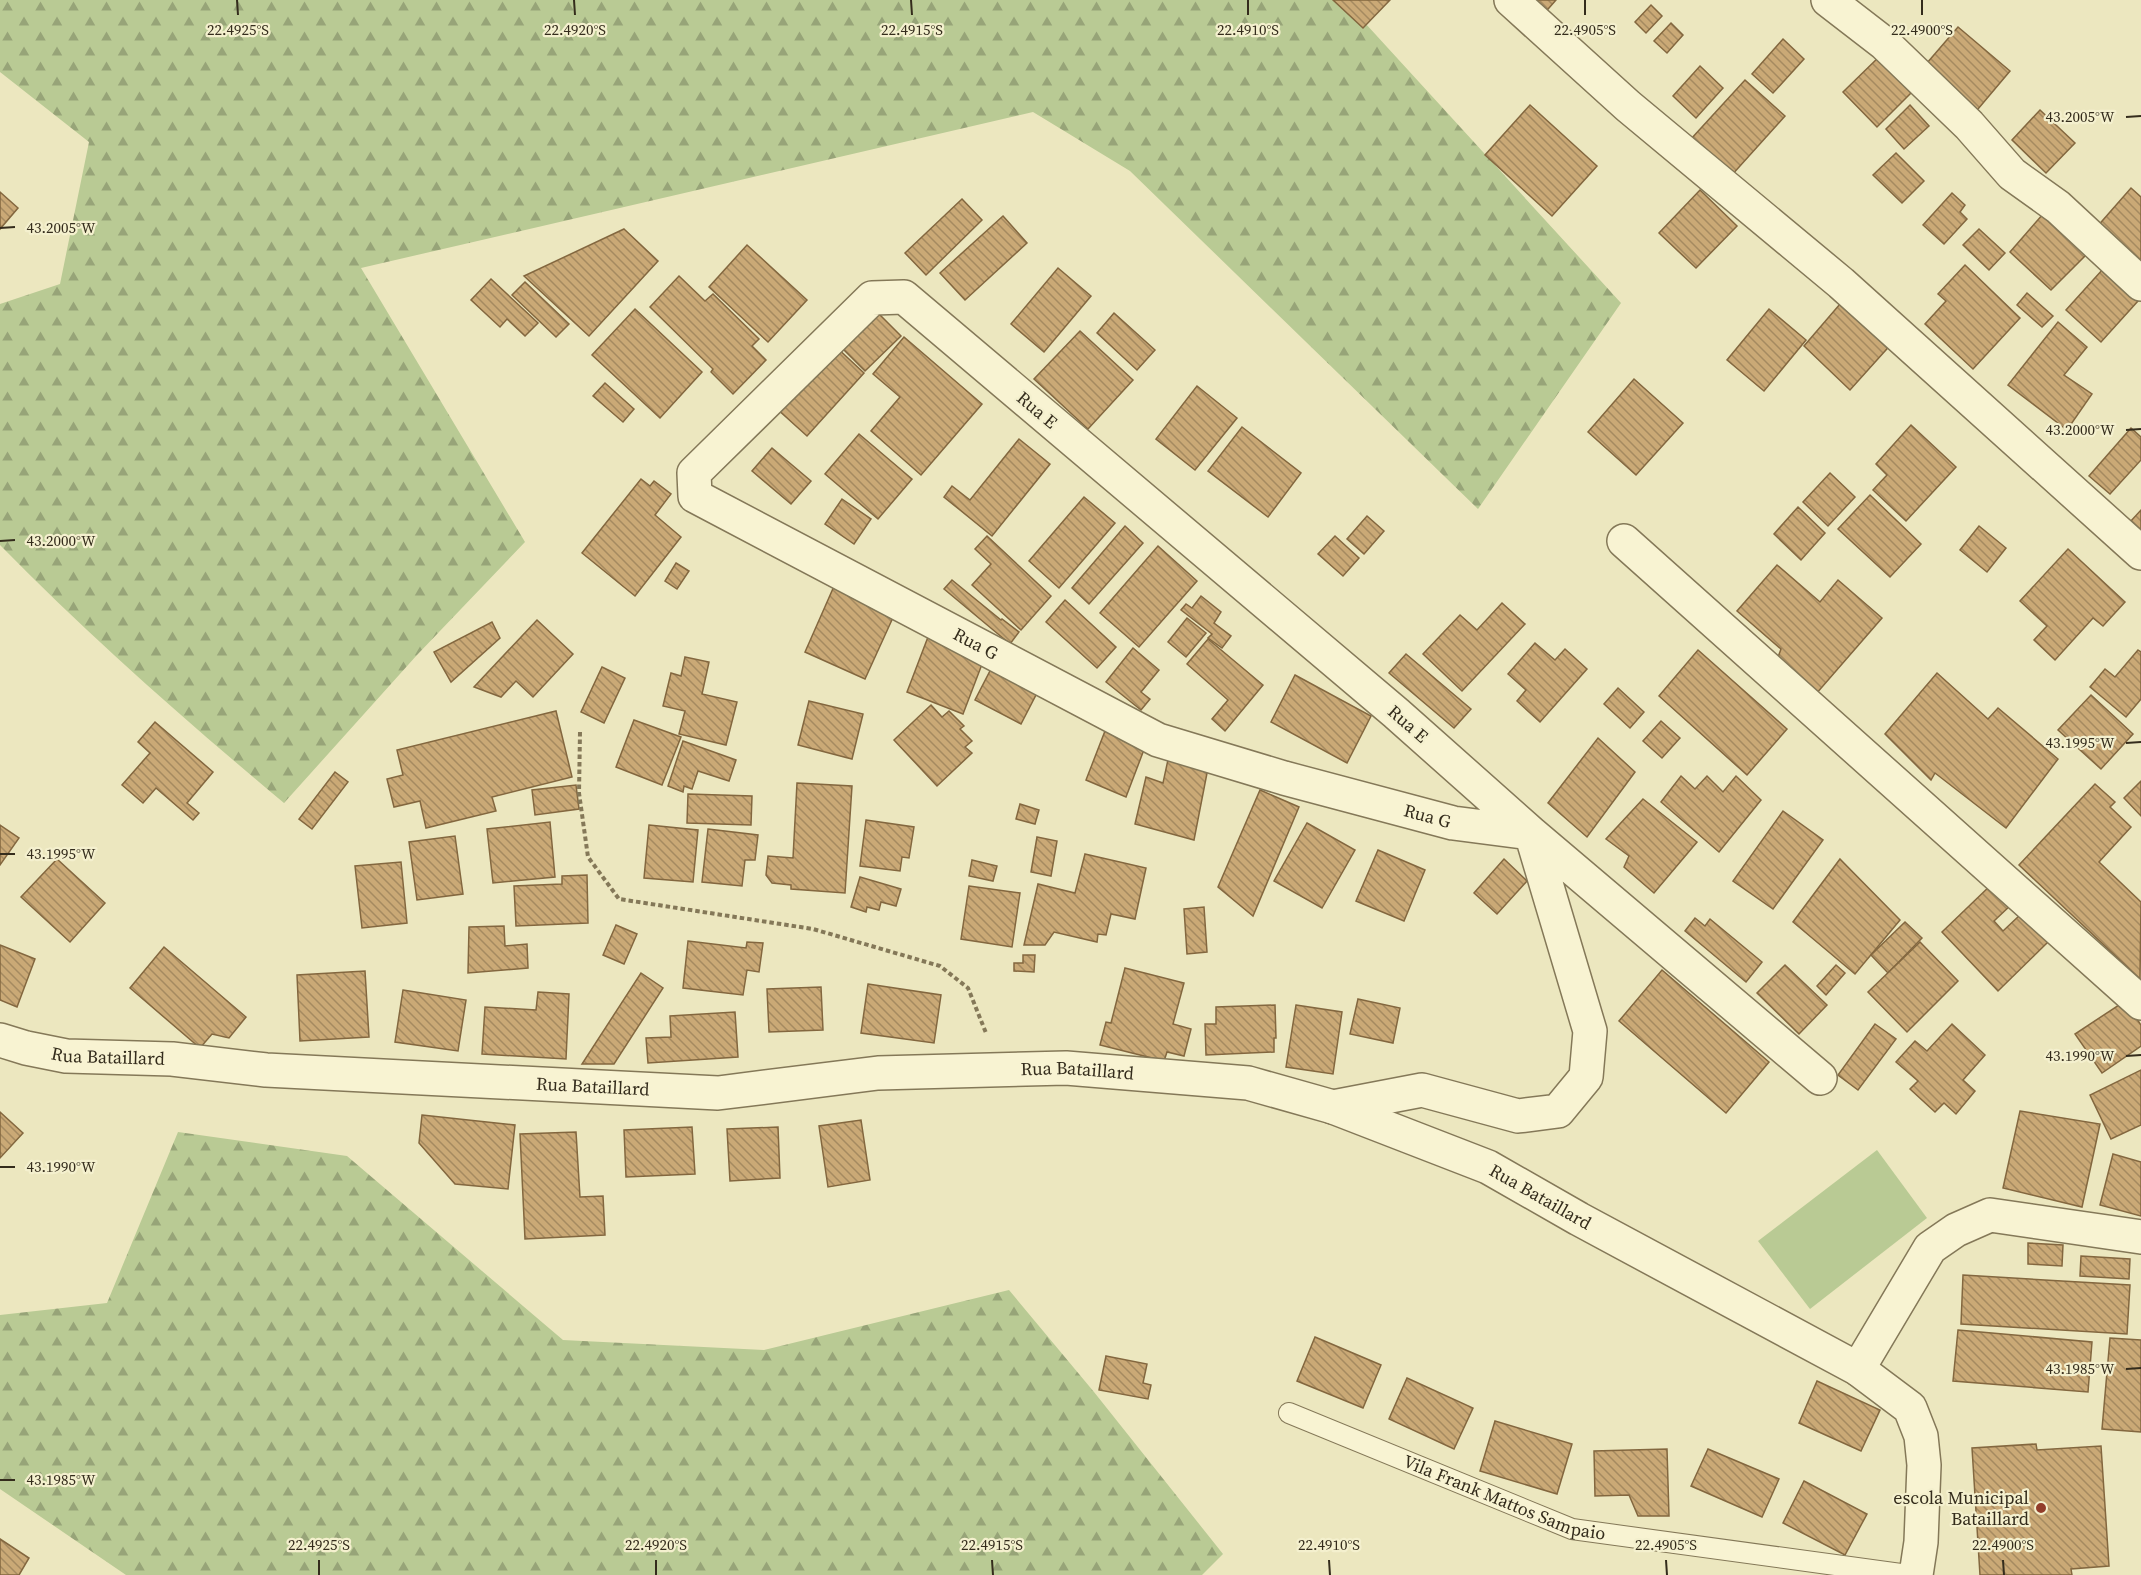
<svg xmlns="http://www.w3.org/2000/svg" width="2141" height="1575" font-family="'Source Serif 4',serif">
	<defs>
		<pattern id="forest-firs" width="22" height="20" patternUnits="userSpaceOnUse" patternTransform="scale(1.5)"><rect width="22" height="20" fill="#b9ca94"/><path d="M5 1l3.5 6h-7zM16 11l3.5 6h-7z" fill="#97a478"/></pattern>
		<pattern id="building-back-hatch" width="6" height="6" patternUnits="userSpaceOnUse" patternTransform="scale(1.5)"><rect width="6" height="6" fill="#caa976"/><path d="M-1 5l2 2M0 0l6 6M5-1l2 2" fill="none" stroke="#a58a60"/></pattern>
	</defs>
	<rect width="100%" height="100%" fill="#ece7bf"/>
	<path fill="#b9ca94" d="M1877,1150L1927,1218L1810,1309L1758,1241Z"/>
	<g fill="url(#forest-firs)">
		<path d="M0,0H1344L1621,303L1478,509L1130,171L1033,112L361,268L525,542L417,655L284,803C186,721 89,636 0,545V304L60,284L89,142L0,72Z"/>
		<path d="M178,1132L347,1156L563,1340L764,1350L1009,1290L1094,1392L1223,1554L1202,1575H126L0,1489V1315L107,1303Z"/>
	</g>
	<g fill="url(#building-back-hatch)" stroke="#83673f" stroke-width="1.5">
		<path d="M1333,0H1390L1363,28Z"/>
		<path d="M1523,0H1556L1542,16Z"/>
		<path d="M1651,5L1662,16L1646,33L1635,22Z"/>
		<path d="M1671,23L1683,35L1667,53L1654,41Z"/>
		<path d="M1958,27L2010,71L1973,115L1921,70Z"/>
		<path d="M1783,39L1804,59L1773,93L1752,74Z"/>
		<path d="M1884,52L1917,87L1877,127L1843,92Z"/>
		<path d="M1700,66L1723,88L1696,118L1673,96Z"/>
		<path d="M1745,80L1785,116L1731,176L1691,139Z"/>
		<path d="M1530,105L1597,166L1552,216L1485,155Z"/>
		<path d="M1910,105L1929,126L1904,149L1886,129Z"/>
		<path d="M2040,110L2075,143L2046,173L2012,140Z"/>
		<path d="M1896,153L1924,181L1902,203L1873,175Z"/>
		<path d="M2131,188L2141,197V268L2096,228Z"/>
		<path d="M1700,190L1737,226L1696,268L1659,233Z"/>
		<path d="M0,192L18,208L0,229Z"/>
		<path d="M1952,193L1965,205L1960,212L1967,219L1944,244L1923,225Z"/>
		<path d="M962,199L982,220L926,275L905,253Z"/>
		<path d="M2050,206L2091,250L2051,290L2010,252Z"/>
		<path d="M1003,216L1027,243L965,300L940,273Z"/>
		<path d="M624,229L658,261L589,336L524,276Z"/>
		<path d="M1979,229L2005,253L1989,270L1963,245Z"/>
		<path d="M747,245L807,300L768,342L709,287Z"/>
		<path d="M1965,265L2020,318L1973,369L1925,324L1946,301L1938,294Z"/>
		<path d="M1058,268L1091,296L1044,352L1011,324Z"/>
		<path d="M2103,269L2138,301L2101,342L2066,310Z"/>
		<path d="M679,276L705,301L713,294L759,339L752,346L766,360L733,394L711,372L713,369L650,307Z"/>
		<path d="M491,279L538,323L525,336L507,319L500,327L471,300Z"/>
		<path d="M525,282L569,324L556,337L512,295Z"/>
		<path d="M2027,293L2053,316L2042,327L2017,305Z"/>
		<path d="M1846,297L1894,341L1850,390L1804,346Z"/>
		<path d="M635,309L702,372L660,418L592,355Z"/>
		<path d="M874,309L901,336L865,371L839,345Z"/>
		<path d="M1769,309L1806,340L1764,391L1727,360Z"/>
		<path d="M1114,313L1155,350L1137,370L1097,333Z"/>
		<path d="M2058,322L2087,347L2064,375L2092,394L2067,430L2008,385Z"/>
		<path d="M1080,331L1133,380L1088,429L1034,379Z"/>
		<path d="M904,337L982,404L921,475L871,431L900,397L873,374Z"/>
		<path d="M834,345L864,373L807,436L776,408Z"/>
		<path d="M1634,379L1683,423L1636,475L1588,432Z"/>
		<path d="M605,383L634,409L623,422L593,396Z"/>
		<path d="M1197,386L1237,418L1195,470L1156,439Z"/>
		<path d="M1911,425L1956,467L1906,521L1873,490L1887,475L1876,464Z"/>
		<path d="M1242,427L1301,473L1268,517L1208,471Z"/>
		<path d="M2131,428L2141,437V460L2110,494L2089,476Z"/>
		<path d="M859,434L912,479L878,519L825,474Z"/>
		<path d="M1019,439L1050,464L992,536L944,497L952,486L970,500Z"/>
		<path d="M772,448L811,481L791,504L752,471Z"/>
		<path d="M1830,473L1855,497L1828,526L1803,502Z"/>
		<path d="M641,479L650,486L654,481L671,494L655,515L681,537L635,596L582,553Z"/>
		<path d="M1870,495L1921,544L1890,577L1838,529Z"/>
		<path d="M1084,497L1115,523L1059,588L1029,561Z"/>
		<path d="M842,499L871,519L854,544L825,524Z"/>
		<path d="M1798,507L1825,533L1801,560L1774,534Z"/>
		<path d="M2141,510V533L2130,522Z"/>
		<path d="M1367,516L1384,531L1364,554L1347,539Z"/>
		<path d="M1125,526L1143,543L1089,604L1072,588Z"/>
		<path d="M1979,526L2006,548L1987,572L1960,550Z"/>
		<path d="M987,536L1051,596L1021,630L972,585L991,564L975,549Z"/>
		<path d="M1335,536L1359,558L1343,576L1318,554Z"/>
		<path d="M1158,546L1197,581L1139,647L1100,613Z"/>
		<path d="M2068,549L2125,602L2103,626L2093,618L2055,660L2034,640L2047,626L2020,601Z"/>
		<path d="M676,563L689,571L677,589L665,581Z"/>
		<path d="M1777,565L1820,602L1838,580L1882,618L1816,694L1777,660L1781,649L1737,611Z"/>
		<path d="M952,580L1001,620L1002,619L1019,632L1010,644L944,589Z"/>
		<path d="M835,584L896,611L865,679L805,652Z"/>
		<path d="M1201,596L1221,612L1214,623L1231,636L1222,648L1208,638L1212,634L1181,610L1186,604L1192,608Z"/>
		<path d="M1065,600L1116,647L1097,668L1046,622Z"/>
		<path d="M1502,603L1525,624L1462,691L1423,654L1460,615L1477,630Z"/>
		<path d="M1187,618L1206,633L1186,657L1168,642Z"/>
		<path d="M537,620L573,654L533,697L516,681L501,697L474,687Z"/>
		<path d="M492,622L500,638L451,682L434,652Z"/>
		<path d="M928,637L984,659L963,714L907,692Z"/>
		<path d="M1208,639L1263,685L1225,731L1212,719L1228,700L1187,664Z"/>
		<path d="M1535,643L1555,660L1565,649L1587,669L1540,722L1517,701L1526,690L1508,674Z"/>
		<path d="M1133,648L1159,670L1141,692L1150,699L1141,710L1106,682Z"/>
		<path d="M1698,650L1787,729L1747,775L1659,696Z"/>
		<path d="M2138,650L2141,652V699L2126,717L2090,687L2105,669L2115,677Z"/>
		<path d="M1406,654L1471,709L1454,728L1389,673Z"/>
		<path d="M685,657L709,662L702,694L737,702L726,745L679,734L685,711L663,706L671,673L681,676Z"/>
		<path d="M602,667L625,678L604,723L581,712Z"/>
		<path d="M992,667L1038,691L1021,724L975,700Z"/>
		<path d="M1937,673L1988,719L1998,708L2058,759L2006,828L1935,773L1931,780L1885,734Z"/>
		<path d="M1295,675L1371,716L1347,763L1271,722Z"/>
		<path d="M1618,688L1644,712L1630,728L1604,704Z"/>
		<path d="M2091,695L2133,734L2101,769L2058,730Z"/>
		<path d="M809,701L863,714L852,759L798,745Z"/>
		<path d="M931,705L942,717L949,711L964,726L960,729L972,741L965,747L972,753L937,786L894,740Z"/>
		<path d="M556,711L572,777L492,797L496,811L426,828L420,801L394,807L387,779L403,775L397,750Z"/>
		<path d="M634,720L681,737L662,785L616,767Z"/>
		<path d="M1661,721L1680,738L1662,758L1643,741Z"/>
		<path d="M155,722L213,772L187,803L199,813L193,820L156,788L143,803L122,785L150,753L138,742Z"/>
		<path d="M1105,731L1145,747L1126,797L1086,780Z"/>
		<path d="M1598,738L1635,772L1587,837L1548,803Z"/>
		<path d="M683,741L736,760L729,781L698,771L692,789L684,786L683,792L668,786Z"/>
		<path d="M1169,755L1208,768L1194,840L1135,824L1146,777L1163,783Z"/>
		<path d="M335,772L348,782L312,829L299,819Z"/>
		<path d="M1681,776L1695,789L1707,776L1723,792L1736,776L1761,800L1719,852L1661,802Z"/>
		<path d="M2141,781V816L2124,798Z"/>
		<path d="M797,783L852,786L845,893L791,889V885L772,883L766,875L768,856L793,858Z"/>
		<path d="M2095,784L2115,802L2110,807L2131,827L2099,862L2141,902L2140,979L2019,865Z"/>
		<path d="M576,785L579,809L535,815L532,790Z"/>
		<path d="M1260,790L1299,807L1253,916L1218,887Z"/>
		<path d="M688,794L752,796L751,825L687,823Z"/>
		<path d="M1643,799L1697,842L1654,893L1624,867L1629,856L1606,839Z"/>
		<path d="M1020,804L1039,810L1035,824L1016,819Z"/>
		<path d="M1783,811L1823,840L1773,909L1733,881Z"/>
		<path d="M866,820L914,827L909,858L902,857L900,871L860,866Z"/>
		<path d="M550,822L555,877L493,883L487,829Z"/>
		<path d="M1307,823L1355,850L1322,908L1274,881Z"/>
		<path d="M0,825L19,838L0,865Z"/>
		<path d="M649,825L698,830L693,882L644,878Z"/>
		<path d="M708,829L758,835L755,860H745L742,886L702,882Z"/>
		<path d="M455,836L463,894L417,900L409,842Z"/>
		<path d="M1037,837L1057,841L1051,876L1031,872Z"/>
		<path d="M1378,850L1425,870L1404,921L1356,901Z"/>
		<path d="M1085,854L1146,868L1135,919L1111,914L1106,935L1098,934L1097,942L1054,932L1045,945H1024L1038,884L1075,893Z"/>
		<path d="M57,859L105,903L70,942L21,897Z"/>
		<path d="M1504,859L1527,881L1497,914L1474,893Z"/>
		<path d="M1840,859L1900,920L1855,974L1793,922Z"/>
		<path d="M972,860L997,866L993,881L969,876Z"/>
		<path d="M401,862L407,923L362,928L355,866Z"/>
		<path d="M587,875L588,923L516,926L514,886L562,884V876Z"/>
		<path d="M860,877L901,889L896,906L881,902L879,910L867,907L866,912L851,907Z"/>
		<path d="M1993,883L2013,903L1994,921L2003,931L2021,914L2048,942L1998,991L1942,932Z"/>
		<path d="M969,886L1020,893L1012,947L961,939Z"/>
		<path d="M1204,907L1207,952L1187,954L1184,909Z"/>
		<path d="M1695,918L1705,926L1710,919L1762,962L1746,982L1685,931Z"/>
		<path d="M1905,922L1922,938L1888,973L1871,955Z"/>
		<path d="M616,925L637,934L624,964L603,955Z"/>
		<path d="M504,926L505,946L527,944L528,968L468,973L469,927Z"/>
		<path d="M688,941L746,948L747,942L763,943L759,972L747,970L743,995L683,988Z"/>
		<path d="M1920,942L1958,981L1907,1032L1868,992Z"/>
		<path d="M0,945L35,959L17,1007L0,1000Z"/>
		<path d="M164,947L246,1017L229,1038L212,1034L200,1048L130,988Z"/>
		<path d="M1023,955H1035L1034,972L1014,971V963H1023Z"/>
		<path d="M1785,965L1827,1005L1799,1034L1757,993Z"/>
		<path d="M1836,965L1845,973L1826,995L1817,986Z"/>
		<path d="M1125,968L1184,983L1173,1024L1191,1029L1184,1056L1167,1052L1164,1061L1100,1045L1106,1022L1111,1023Z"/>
		<path d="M1662,970L1769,1062L1726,1113L1619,1021Z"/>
		<path d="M365,971L369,1037L300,1041L297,975Z"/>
		<path d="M641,973L663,988L614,1064H582Z"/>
		<path d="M868,984L941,995L934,1043L861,1033Z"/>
		<path d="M821,987L823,1030L769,1032L767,989Z"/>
		<path d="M403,990L466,1000L458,1051L395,1042Z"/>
		<path d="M538,992L569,994L566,1059L482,1054L485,1007L536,1010Z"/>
		<path d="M1358,999L1400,1008L1393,1043L1350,1034Z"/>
		<path d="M2125,1001L2141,1025V1046L2102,1073L2075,1034Z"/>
		<path d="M1275,1005L1276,1038H1274V1052L1206,1055L1205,1024H1216V1007Z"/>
		<path d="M1296,1005L1342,1012L1333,1074L1286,1067Z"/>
		<path d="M735,1012L738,1057L648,1063L646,1038L671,1037L670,1016Z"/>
		<path d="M1875,1024L1896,1039L1858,1090L1838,1075Z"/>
		<path d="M1952,1024L1985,1055L1963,1080L1975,1091L1956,1114L1944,1103L1935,1112L1910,1089L1918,1081L1896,1062L1915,1041L1927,1051Z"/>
		<path d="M2141,1070V1125L2111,1139L2090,1095Z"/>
		<path d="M2020,1111L2100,1124L2082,1207L2003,1188Z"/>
		<path d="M0,1112L23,1133L0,1158Z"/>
		<path d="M422,1115L515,1125L508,1189L455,1184L419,1143Z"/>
		<path d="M861,1120L870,1180L828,1187L819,1126Z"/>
		<path d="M692,1127L695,1174L626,1177L624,1130Z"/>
		<path d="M778,1127L780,1178L730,1181L727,1129Z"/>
		<path d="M576,1132L580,1197L603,1196L605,1235L525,1239L520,1134Z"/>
		<path d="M2113,1154L2141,1162V1216L2100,1205Z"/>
		<path d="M2028,1243L2063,1245L2062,1266L2028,1264Z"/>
		<path d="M2081,1256L2130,1259L2129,1279L2080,1276Z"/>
		<path d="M1963,1275L2130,1285L2127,1334L1961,1324Z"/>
		<path d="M1958,1330L2092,1342L2088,1392L1953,1381Z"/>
		<path d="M1315,1337L1381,1365L1363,1408L1297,1381Z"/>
		<path d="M2110,1338L2141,1340V1432L2102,1429Z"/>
		<path d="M1106,1356L1147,1364L1143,1383L1151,1385L1148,1399L1099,1390Z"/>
		<path d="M1407,1378L1473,1408L1454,1449L1389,1419Z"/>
		<path d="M1817,1381L1880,1410L1861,1451L1799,1423Z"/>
		<path d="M1495,1421L1572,1444L1557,1494L1480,1471Z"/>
		<path d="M2036,1444L2037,1450L2101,1446L2109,1566L2071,1569L2072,1575H1980L1972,1448Z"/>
		<path d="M1667,1449L1669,1516H1638L1629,1495L1595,1496L1594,1451Z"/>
		<path d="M1708,1449L1779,1479L1762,1517L1691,1486Z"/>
		<path d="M1804,1481L1867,1514L1845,1555L1783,1523Z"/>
		<path d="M0,1539L29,1558L19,1575H0Z"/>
	</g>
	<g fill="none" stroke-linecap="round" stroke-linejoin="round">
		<g stroke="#847858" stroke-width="22">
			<g id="service">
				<path id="s1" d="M1289,1413L1572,1529L1908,1575"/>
			</g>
		</g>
		<g stroke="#847858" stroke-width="36">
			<g id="minor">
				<path d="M1511,0L1628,106L1841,283L2141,553"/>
				<path d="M1828,0L1885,44L1969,125L2012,174L2058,207L2141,284"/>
				<path d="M1624,541L2141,1003"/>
				<path id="s2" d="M0,1040L26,1048L66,1056L172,1059L266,1070L718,1093L878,1073L1066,1068L1248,1083L1333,1107L1488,1167L1579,1219L1858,1369L1910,1408L1921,1436L1924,1465L1921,1542L1916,1575"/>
				<path id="s3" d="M1333,1107L1422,1090L1518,1116L1558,1111L1586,1077L1590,1031L1531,833L1396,713L904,297L872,298L694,473L695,496L1158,740L1284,778L1453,823L1531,833L1820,1078"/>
				<path d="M1858,1369L1930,1248L1956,1230L1990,1215L2141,1237"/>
			</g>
		</g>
		<path stroke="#847858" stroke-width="4" stroke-dasharray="4.5 3" stroke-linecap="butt" d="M580,732L579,793L588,857L619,899L813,929L940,966L968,988L986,1033"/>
		<use href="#service" stroke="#f8f3d2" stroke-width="20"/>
		<use href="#minor" stroke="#f8f3d2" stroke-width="33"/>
	</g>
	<path fill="none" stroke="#342c1c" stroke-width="2" d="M237,0L238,15M574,0L575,15M911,0L912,15M1248,0V15M1585,0V15M1922,0V15M2126,117L2141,116M0,228L15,227M2126,430L2141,429M0,541L15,540M2126,743L2141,742M0,854H15M2126,1056L2141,1055M0,1167H15M2126,1369L2141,1368M0,1480H15M319,1560V1575M656,1560V1575M992,1560L993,1575M1329,1560L1330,1575M1666,1560L1667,1575M2003,1560L2004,1575"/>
	<circle fill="#923d2a" stroke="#f4f0ce" stroke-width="2" cx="2041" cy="1508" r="6"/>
	<g text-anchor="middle" stroke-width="4.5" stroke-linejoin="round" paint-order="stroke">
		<g font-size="18" fill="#342c1c" stroke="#f4f0ce">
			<text transform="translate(1037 410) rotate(40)" y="6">Rua E</text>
			<text dy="6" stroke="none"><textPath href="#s3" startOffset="1974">Rua G</textPath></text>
			<text transform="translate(1408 724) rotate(41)" y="6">Rua E</text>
			<text dy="6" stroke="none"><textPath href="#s3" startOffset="2460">Rua G</textPath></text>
			<text dy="6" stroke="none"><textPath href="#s2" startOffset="110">Rua Bataillard</textPath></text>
			<text dy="6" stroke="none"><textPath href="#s2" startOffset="1082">Rua Bataillard</textPath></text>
			<text dy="6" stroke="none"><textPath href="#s2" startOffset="596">Rua Bataillard</textPath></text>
			<text dy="6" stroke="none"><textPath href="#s2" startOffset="1568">Rua Bataillard</textPath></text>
			<text dy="6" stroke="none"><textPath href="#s1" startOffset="232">Vila Frank Mattos Sampaio</textPath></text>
		</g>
		<g font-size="18" fill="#342c1c" stroke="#f4f0ce" text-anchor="end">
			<text x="2029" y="1504">escola Municipal<tspan x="2029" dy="21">Bataillard</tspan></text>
		</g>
	</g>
	<g font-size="15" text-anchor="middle" fill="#342c1c" stroke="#f4f0ce" stroke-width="4.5" stroke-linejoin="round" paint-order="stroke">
		<text x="238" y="35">22.4925°S</text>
		<text x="575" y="35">22.4920°S</text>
		<text x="912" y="35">22.4915°S</text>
		<text x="1248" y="35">22.4910°S</text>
		<text x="1585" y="35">22.4905°S</text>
		<text x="1922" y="35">22.4900°S</text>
		<text x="2080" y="122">43.2005°W</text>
		<text x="61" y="233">43.2005°W</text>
		<text x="2080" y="435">43.2000°W</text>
		<text x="61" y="546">43.2000°W</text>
		<text x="2080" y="748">43.1995°W</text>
		<text x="61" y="859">43.1995°W</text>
		<text x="2080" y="1061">43.1990°W</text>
		<text x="61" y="1172">43.1990°W</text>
		<text x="2080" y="1374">43.1985°W</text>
		<text x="61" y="1485">43.1985°W</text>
		<text x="319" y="1550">22.4925°S</text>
		<text x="656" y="1550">22.4920°S</text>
		<text x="992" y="1550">22.4915°S</text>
		<text x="1329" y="1550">22.4910°S</text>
		<text x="1666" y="1550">22.4905°S</text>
		<text x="2003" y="1550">22.4900°S</text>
	</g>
</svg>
